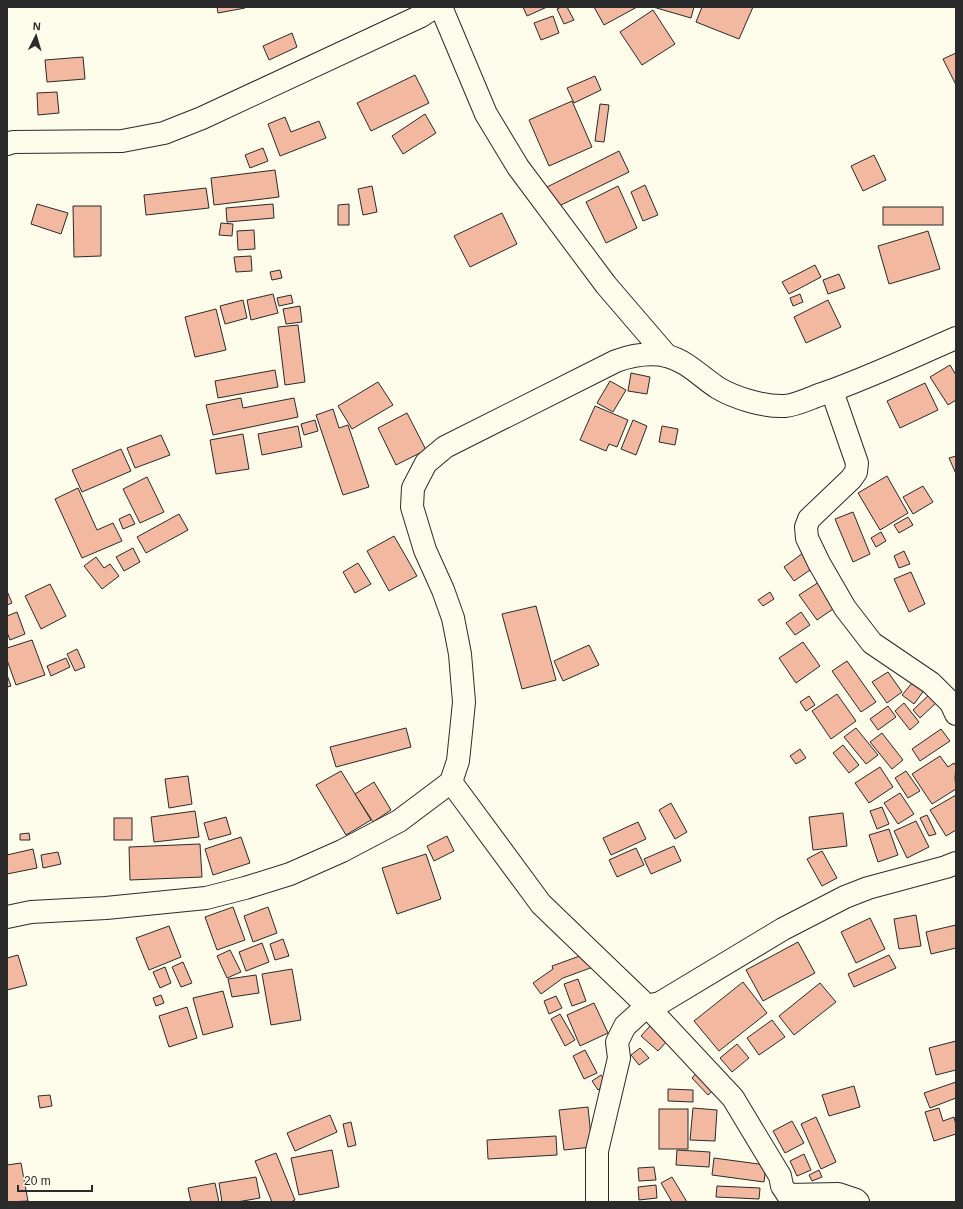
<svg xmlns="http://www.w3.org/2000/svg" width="963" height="1209" font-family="Helvetica,sans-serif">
	<rect width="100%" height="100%" fill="#fdfbea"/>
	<g fill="#f2b8a0" stroke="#2b2b2b">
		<path d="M217,7H245V8L218,13Z"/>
		<path d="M523,7H547L527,16Z"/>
		<path d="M561,7H567L574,20L564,24L557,9Z"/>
		<path d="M594,7H637L604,25Z"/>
		<path d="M653,7H694L691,18Z"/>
		<path d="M702,7H753L739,39L696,22Z"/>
		<path d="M653,10L675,44L642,65L620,32Z"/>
		<path d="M553,16L559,33L541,40L534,23Z"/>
		<path d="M292,33L297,47L269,60L263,46Z"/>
		<path d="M956,53V85L943,59Z"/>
		<path d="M83,57L85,79L47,82L45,60Z"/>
		<path d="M415,75L429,103L371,131L357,103Z"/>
		<path d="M595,76L601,90L574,103L567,88Z"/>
		<path d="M57,92L59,113L38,115L37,93Z"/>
		<path d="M572,101L592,147L549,166L529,120Z"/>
		<path d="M600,104L609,105L604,142L595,141Z"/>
		<path d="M425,114L436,133L403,154L392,136Z"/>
		<path d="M285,117L291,132L319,121L326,138L280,156L268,124Z"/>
		<path d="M263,148L268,161L250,168L245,155Z"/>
		<path d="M619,151L629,172L555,208L545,188Z"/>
		<path d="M874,155L886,180L863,191L851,166Z"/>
		<path d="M275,170L279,197L214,205L211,178Z"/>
		<path d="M645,185L658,215L643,221L631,192Z"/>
		<path d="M372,186L377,212L363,215L358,189Z"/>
		<path d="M618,186L637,228L606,243L586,202Z"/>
		<path d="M206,188L209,208L146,215L144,195Z"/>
		<path d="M37,204L68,213L61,234L31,224Z"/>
		<path d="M273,204L274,218L227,222L226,208Z"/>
		<path d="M349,204V225H338V205Z"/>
		<path d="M73,206H101V256L74,257Z"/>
		<rect x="883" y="207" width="60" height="18"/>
		<path d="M502,213L517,244L470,267L454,236Z"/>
		<path d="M221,223L233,224L232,236L219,235Z"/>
		<path d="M254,230L255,249L238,250L237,231Z"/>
		<path d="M928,231L940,269L889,284L878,246Z"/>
		<path d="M251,256L252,271L236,272L234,257Z"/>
		<path d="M815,265L821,277L789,294L782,282Z"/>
		<path d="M280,270L282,278L272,280L270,272Z"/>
		<path d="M839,274L845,288L828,294L823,280Z"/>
		<path d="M273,294L278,313L251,320L247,300Z"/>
		<path d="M800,294L803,302L793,306L790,298Z"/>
		<path d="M291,295L293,303L279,306L277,298Z"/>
		<path d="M243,300L247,318L225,324L220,306Z"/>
		<path d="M828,300L841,327L806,343L794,317Z"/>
		<path d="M300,306L302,322L286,324L283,309Z"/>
		<path d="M216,309L226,350L195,357L185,317Z"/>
		<path d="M298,325L305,382L285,385L278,327Z"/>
		<path d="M950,365L956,375V400L948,405L930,377Z"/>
		<path d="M275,370L278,387L218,398L215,381Z"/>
		<path d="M631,373L650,377L647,394L628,391Z"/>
		<path d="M610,381L626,390L613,412L597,403Z"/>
		<path d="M378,382L393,405L352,429L338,406Z"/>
		<path d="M925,383L938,410L900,428L887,401Z"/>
		<path d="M241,398L243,408L294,398L298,417L213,435L206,405Z"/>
		<path d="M595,406L628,420L617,447L609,444L606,451L580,440Z"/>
		<path d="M333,409L339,428L348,425L369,487L343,495L316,415Z"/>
		<path d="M407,413L426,450L396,465L378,428Z"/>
		<path d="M315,420L318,431L304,435L301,424Z"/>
		<path d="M633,420L647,426L636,455L621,449Z"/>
		<path d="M298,426L302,447L262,455L258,434Z"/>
		<path d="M662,426L678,429L675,445L659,442Z"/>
		<path d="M243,434L249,469L216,474L210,440Z"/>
		<path d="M161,435L170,455L135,468L127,448Z"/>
		<path d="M121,449L131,471L82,492L72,470Z"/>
		<path d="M956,456V474L949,458Z"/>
		<path d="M887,476L908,513L880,530L858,493Z"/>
		<path d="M147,477L164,512L140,523L123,489Z"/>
		<path d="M923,486L933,502L913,514L903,497Z"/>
		<path d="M78,488L97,530L113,523L122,541L82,558L55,499Z"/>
		<path d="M853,512L870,554L853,562L835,519Z"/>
		<path d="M130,514L135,524L123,529L119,519Z"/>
		<path d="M179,514L188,530L146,553L137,537Z"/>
		<path d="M908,517L913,525L899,533L894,525Z"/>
		<path d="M881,532L886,541L876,547L871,538Z"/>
		<path d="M394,536L417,576L389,591L367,551Z"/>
		<path d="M133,548L140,562L124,571L116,557Z"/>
		<path d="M904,551L910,564L899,568L894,556Z"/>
		<path d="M803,553L813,568L794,581L784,567Z"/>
		<path d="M96,557L104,568L110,564L119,576L102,589L84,566Z"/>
		<path d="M358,563L371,584L355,593L343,572Z"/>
		<path d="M911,572L925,604L909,612L894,579Z"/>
		<path d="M819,582L836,607L817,620L799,595Z"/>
		<path d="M50,584L66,616L41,629L25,596Z"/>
		<path d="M7,591L12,603L7,605Z"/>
		<path d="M770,592L774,599L763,606L758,600Z"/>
		<path d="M536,606L556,680L522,689L502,614Z"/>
		<path d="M17,612L25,634L10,640L7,632V616Z"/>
		<path d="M801,612L810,625L795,635L786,623Z"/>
		<path d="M32,640L45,675L16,685L7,660V648Z"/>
		<path d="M803,642L820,666L796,683L779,658Z"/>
		<path d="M589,645L599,665L563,681L554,661Z"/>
		<path d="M77,649L85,667L75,671L67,654Z"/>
		<path d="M66,658L70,667L51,676L47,666Z"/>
		<path d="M847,661L876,702L861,712L832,671Z"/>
		<path d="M888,672L902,692L887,703L872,682Z"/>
		<path d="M7,675L11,686L7,687Z"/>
		<path d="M917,677L928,685L914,704L902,695Z"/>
		<path d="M931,693L938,701L920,718L913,710Z"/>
		<path d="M837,694L856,721L831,739L812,711Z"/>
		<path d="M809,696L815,705L806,711L800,702Z"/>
		<path d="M904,703L919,722L910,730L895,711Z"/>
		<path d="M888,706L896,717L878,730L870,719Z"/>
		<path d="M406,728L411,747L336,767L330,747Z"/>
		<path d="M856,728L878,755L866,764L844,737Z"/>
		<path d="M941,729L950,741L920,761L912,749Z"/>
		<path d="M882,733L903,760L892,769L870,742Z"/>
		<path d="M843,745L859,765L849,773L833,753Z"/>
		<path d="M800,749L806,758L796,764L790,756Z"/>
		<path d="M940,756L948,767L954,763L956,766L955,778L956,789L932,804L912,774Z"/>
		<path d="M880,767L893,787L869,803L855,783Z"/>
		<path d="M341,771L371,820L346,835L316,785Z"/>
		<path d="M906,771L920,791L908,798L895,778Z"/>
		<path d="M188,776L192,804L169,808L165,779Z"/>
		<path d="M374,782L391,810L373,822L355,794Z"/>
		<path d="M900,793L914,814L898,824L884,803Z"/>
		<path d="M956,795V830L946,836L930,810Z"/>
		<path d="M671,803L687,832L675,839L659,810Z"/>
		<path d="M882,807L889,824L877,829L870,811Z"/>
		<path d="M195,811L199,837L154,842L151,817Z"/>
		<path d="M843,813L847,846L813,850L809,817Z"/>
		<path d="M927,815L936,834L929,836L920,818Z"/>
		<path d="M226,817L231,834L209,840L204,823Z"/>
		<rect x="114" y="818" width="18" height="22"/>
		<path d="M916,821L929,847L907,858L894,831Z"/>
		<path d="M638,822L646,839L611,855L603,838Z"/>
		<path d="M889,829L898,855L878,862L869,835Z"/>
		<path d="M29,833L30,840H20V834Z"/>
		<path d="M447,836L454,851L434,861L427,846Z"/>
		<path d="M241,837L250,863L213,875L205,849Z"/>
		<path d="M200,844L202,877L130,880L129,847Z"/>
		<path d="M674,846L681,861L651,874L644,859Z"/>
		<path d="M636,848L644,865L617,877L609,860Z"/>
		<path d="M33,849L37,868L7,874V855Z"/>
		<path d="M822,851L837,878L822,886L807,859Z"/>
		<path d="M58,852L61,864L43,868L41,855Z"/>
		<path d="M426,854L441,899L397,914L382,868Z"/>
		<path d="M233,907L245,940L217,950L205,917Z"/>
		<path d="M268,907L277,933L253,942L244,916Z"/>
		<path d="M916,915L921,946L899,949L894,919Z"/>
		<path d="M870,918L885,949L856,963L841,932Z"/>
		<path d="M956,925V948L931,954L926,932Z"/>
		<path d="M169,926L181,957L149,970L136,938Z"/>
		<path d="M283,939L289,956L275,960L270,944Z"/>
		<path d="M798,942L815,973L763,1001L746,970Z"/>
		<path d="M262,943L269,962L246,971L239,952Z"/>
		<path d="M230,950L241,972L227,978L217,956Z"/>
		<path d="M588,953L593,967L563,978L541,994L533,983L553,969L552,966Z"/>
		<path d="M18,955L27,985L7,990V958Z"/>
		<path d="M889,955L896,968L854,987L848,974Z"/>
		<path d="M183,962L192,983L181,987L172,967Z"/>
		<path d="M165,967L171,983L160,988L153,972Z"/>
		<path d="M292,969L301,1020L271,1025L262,974Z"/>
		<path d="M256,975L259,993L232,997L228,979Z"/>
		<path d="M578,979L586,1001L572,1006L564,984Z"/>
		<path d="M743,982L767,1013L719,1051L694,1021Z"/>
		<path d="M820,983L836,1002L794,1035L779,1016Z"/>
		<path d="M223,991L233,1027L203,1035L193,998Z"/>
		<path d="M161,995L164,1003L156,1006L153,998Z"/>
		<path d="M556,996L562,1008L549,1014L544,1001Z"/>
		<path d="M594,1003L608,1033L580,1046L567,1015Z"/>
		<path d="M187,1007L197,1038L169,1047L159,1016Z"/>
		<path d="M560,1014L575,1040L565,1046L551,1019Z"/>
		<path d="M772,1020L785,1037L759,1055L747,1038Z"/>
		<path d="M651,1025L668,1040L658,1051L641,1036Z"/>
		<path d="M956,1041V1070L936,1075L929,1048Z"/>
		<path d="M737,1044L749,1058L732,1072L720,1058Z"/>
		<path d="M640,1048L649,1058L639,1065L631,1055Z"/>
		<path d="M585,1050L597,1073L584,1079L573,1056Z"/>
		<path d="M701,1068L718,1086L708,1095L692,1078Z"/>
		<path d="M601,1075L607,1083L598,1090L592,1081Z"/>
		<path d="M956,1082V1098L930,1108L924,1093Z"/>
		<path d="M854,1086L860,1107L829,1116L822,1095Z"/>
		<path d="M668,1089L693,1090V1102L668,1101Z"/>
		<path d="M50,1095L52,1106L40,1108L38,1096Z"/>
		<path d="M588,1107L592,1147L564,1150L559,1110Z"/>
		<path d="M693,1108L717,1110L715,1141L690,1140Z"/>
		<path d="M939,1108L943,1121L954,1117L956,1125V1134L934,1141L925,1112Z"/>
		<rect x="659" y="1109" width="29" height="40"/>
		<path d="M330,1115L337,1132L295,1151L287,1133Z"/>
		<path d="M816,1117L836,1162L821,1169L801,1124Z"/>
		<path d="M792,1121L804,1143L785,1153L773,1131Z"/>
		<path d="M351,1122L356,1145L348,1147L343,1124Z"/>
		<path d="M556,1136L557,1155L488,1159L487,1140Z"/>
		<path d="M332,1150L339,1187L299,1195L291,1158Z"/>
		<path d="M677,1150L710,1152L709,1167L676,1165Z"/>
		<path d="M276,1153L295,1200L291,1202H272L255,1161Z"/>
		<path d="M804,1154L811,1170L797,1176L790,1161Z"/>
		<path d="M714,1158L766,1165L764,1182L712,1175Z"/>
		<path d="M21,1163L28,1201L7,1202V1165Z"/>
		<path d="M654,1167L656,1180L639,1181L638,1168Z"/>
		<path d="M819,1170L822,1177L812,1181L809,1175Z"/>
		<path d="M256,1177L260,1198L237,1202H222L219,1183Z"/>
		<path d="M672,1177L687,1202H672L661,1183Z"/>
		<path d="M215,1183L219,1202H191L188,1188Z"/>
		<path d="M656,1185L657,1198L639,1200L638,1187Z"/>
		<path d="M717,1186L760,1188L759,1199L716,1197Z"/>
	</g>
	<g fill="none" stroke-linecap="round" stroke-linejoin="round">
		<g stroke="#2b2b2b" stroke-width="24">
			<g id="minor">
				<path d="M441,7L486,114L518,167L606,285L667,356"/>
				<path d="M7,144L13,142L122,141L164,133L202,118L421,16L435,7"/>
				<path d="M832,391L857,463L856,472L851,479L809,519L806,527L807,538L819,563L845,608L872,643L931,683L951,703L956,714"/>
				<path d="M451,782L541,904L647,1006L733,1098L780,1176L782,1186L788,1195L838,1194L856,1200L858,1202"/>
				<path d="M7,917L31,912L106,908L206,898L245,888L290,874L342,851L399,821L451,782L458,761L461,732L464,702L460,654L453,618L443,590L425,550L412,507L413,488L426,463L445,447L616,361C633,355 649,352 667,356C687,361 701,377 718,388C735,398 764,407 785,406C797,405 810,398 822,394C868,378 912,357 956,338"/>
				<path d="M597,1202V1151L619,1058L617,1042L625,1026L647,1006L660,1003L783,929L845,897L868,888L946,867L956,863"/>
			</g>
		</g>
		<use href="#minor" stroke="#fdfbea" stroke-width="22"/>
	</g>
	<rect width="963" height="1209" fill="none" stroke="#2b2b2b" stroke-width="16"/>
	<g transform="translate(36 36) rotate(5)" stroke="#fdfbea" stroke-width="3" paint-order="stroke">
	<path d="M0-3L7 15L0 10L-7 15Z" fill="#2b2b2b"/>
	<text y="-6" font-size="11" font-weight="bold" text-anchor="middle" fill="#2b2b2b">N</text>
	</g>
	<path d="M18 1185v6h74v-6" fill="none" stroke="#2b2b2b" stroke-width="2"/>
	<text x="24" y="1185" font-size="12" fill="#2b2b2b" stroke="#fdfbea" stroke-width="3" paint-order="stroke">20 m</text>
</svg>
